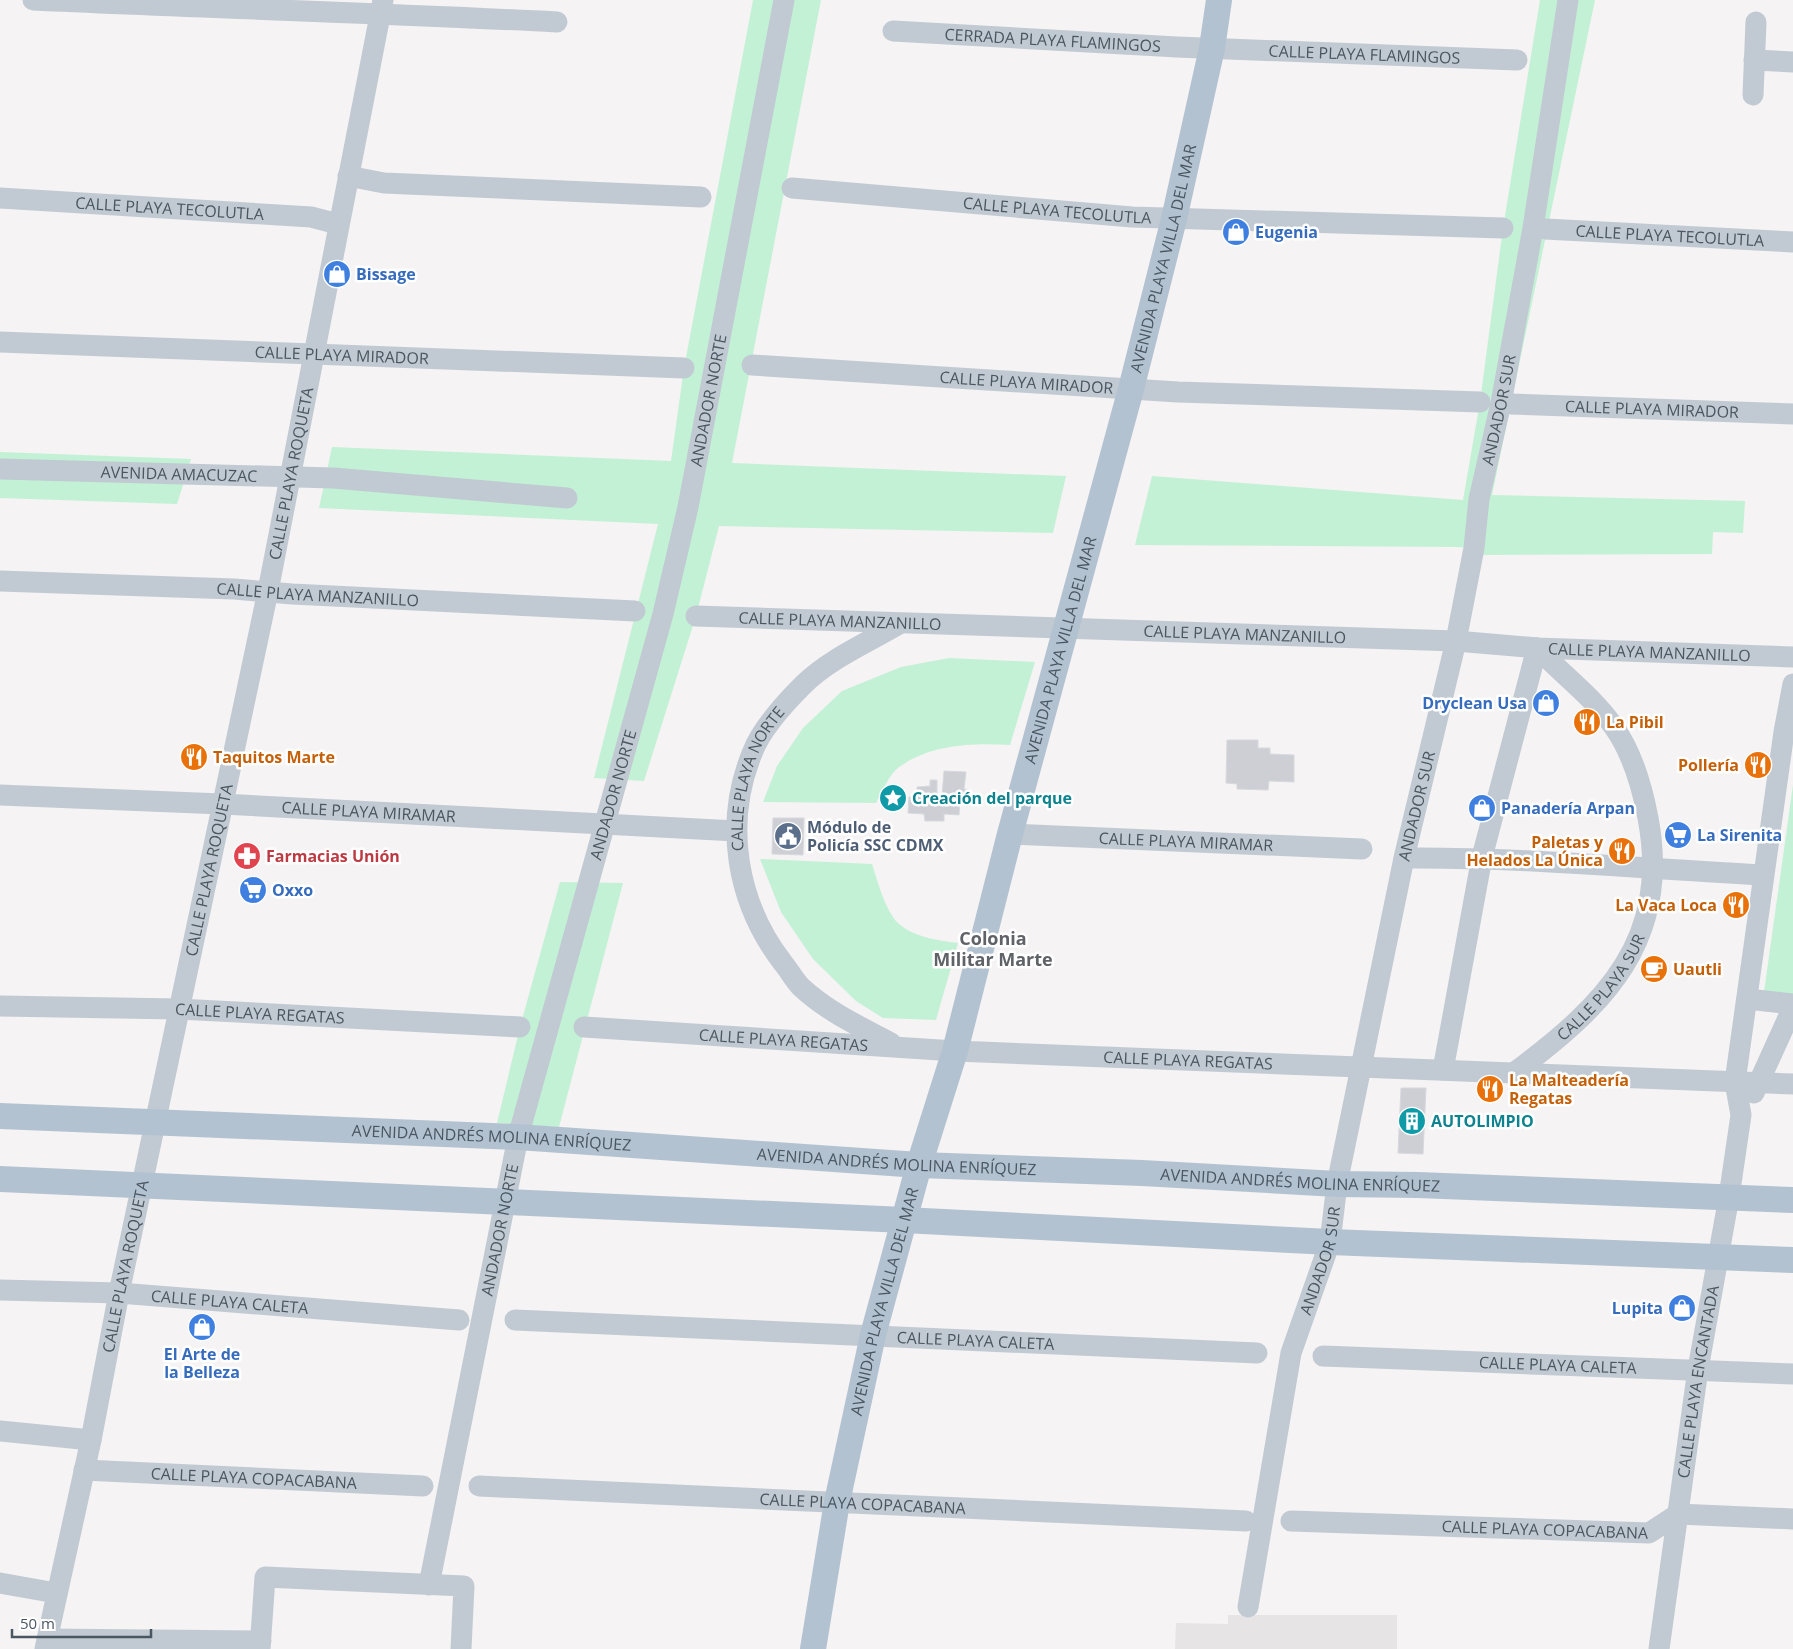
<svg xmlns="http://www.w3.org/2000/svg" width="1793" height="1649" font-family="'Open Sans',sans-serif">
	<rect width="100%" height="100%" fill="#f5f3f3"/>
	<path fill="#e6e4e5" d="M1228,1615H1397V1649H1175L1176,1623L1228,1624Z"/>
	<g fill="#c3f1d5">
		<path d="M753,0H821L732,463L1066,476L1053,533L719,526L696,616L644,781L594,778L658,524L319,508L332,447L671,461L684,368Z"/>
		<path d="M1540,0H1595L1492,495L1745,501L1743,533L1713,532L1712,554L1480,555L1474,548L1457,547L1135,545L1152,476L1463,500L1480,402L1503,228Z"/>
		<path d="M0,452L191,459L177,504L0,498Z"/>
		<path d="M949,658L1035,662L1010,745C972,743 932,744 899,767C889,774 882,793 876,803L763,802L777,766L803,728L842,691L901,667Z"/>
		<path d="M1793,785V997L1762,1006Z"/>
		<path d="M760,859L872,864C877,880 886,913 899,924C914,937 940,941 958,943L936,1020L883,1018L856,1001L813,959L781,912Z"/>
		<path d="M560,882L623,883L559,1127L497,1123L520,1027Z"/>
	</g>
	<g fill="#cdcfd5" stroke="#d7d9de">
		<path d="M1227,740H1258V748H1270V754L1294,755V782L1269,781L1268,790L1237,789V784L1226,783Z"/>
		<path d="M944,771L966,772L964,789L969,790V798L960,799L959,815L944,814V821H925L924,814L908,813L909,797L917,796V787L930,786V780H937V796H942Z"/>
		<path d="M773,818H804L803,855L772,854Z"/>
		<path d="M1401,1088H1426L1423,1154L1398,1153Z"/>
	</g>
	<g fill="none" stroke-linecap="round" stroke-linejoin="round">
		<g stroke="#c1cad2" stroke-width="21">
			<path d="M33,0C208,8 383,13 557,22"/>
			<path id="s1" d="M893,31L1177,47L1517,60"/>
			<path d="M1754,60L1793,62"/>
			<path d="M1753,95L1756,22"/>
			<path d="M348,176L384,183L701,197"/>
			<path id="s2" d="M792,188L1132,217L1503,228"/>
			<path id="s3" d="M0,198L311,217L338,224"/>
			<path id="s4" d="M1545,229L1793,242"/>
			<path id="s5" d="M0,342L684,368"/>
			<path id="s6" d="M752,365L1178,392L1480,402"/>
			<path id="s7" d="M1511,404L1793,414"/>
			<path id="s8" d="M0,469L333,478L567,498"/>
			<path id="s9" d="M0,581L234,589L292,594L635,611"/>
			<path id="s10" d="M696,616L1456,641L1537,648L1793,657"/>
			<path id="s11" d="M0,795L222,804L736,831"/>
			<path id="s12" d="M1010,834L1362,849"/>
			<path d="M1404,858C1524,857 1643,869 1763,875"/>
			<path d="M1747,999L1793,1004"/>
			<path id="s13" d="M0,1006L178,1009L520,1027"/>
			<path id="s14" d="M584,1027L955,1051L1793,1084"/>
			<path id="s15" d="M891,1043C859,1026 828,1012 801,987C794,980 789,970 783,963C736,902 723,822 753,751C762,728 785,703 803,685C829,659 867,643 899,624"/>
			<path d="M1443,1070L1482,857L1537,648"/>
			<path id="s16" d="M1515,1072C1605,1005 1671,940 1648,818C1642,786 1633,754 1614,727C1593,697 1562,674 1537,648"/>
			<path d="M1754,1093L1793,1007"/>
			<path id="s17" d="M0,1290L119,1293L459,1320"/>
			<path id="s18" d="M515,1320L1257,1353"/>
			<path id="s19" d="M1323,1356L1793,1374"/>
			<path d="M0,1431L91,1440"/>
			<path id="s20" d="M84,1470L423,1486"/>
			<path id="s21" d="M479,1486L1246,1521"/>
			<path id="s22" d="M1291,1521L1649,1533L1678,1514L1793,1519"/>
			<path d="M0,1583L56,1593"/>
			<path id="s23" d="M429,1585L518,1137L663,614L688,507L784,0"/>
			<path id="s24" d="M1248,1607L1291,1353L1330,1242L1337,1184L1404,858L1456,641L1474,548L1479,499L1501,403L1533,228L1568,0"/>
			<path d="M47,1639L261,1641"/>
			<path id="s25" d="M45,1649L91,1440L119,1293L268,591L383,0"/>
			<path d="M260,1649L265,1577L464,1586L461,1649"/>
			<path id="s26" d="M1659,1649L1698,1369L1729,1197L1741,1115L1735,1082L1784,732L1793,684"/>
		</g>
		<g stroke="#b3c2d1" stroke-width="26">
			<path id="s27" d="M0,1116L518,1137L919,1165L1142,1173L1337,1184L1418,1185L1793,1200"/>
			<path d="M0,1179L904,1220L1330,1242L1793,1260"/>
			<path id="s28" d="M813,1649L837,1502L873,1335L919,1165L955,1051L1010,834L1131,389L1174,219L1212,48L1219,0"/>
		</g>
	</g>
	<defs>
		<g id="shop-disc" transform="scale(1.4375)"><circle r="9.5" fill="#3f7fe0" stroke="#fff"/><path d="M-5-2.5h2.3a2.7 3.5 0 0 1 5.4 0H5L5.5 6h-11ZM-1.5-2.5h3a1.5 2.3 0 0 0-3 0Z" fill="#fff"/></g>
		<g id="restaurant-disc" transform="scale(1.4375)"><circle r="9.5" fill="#e8710a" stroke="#fff"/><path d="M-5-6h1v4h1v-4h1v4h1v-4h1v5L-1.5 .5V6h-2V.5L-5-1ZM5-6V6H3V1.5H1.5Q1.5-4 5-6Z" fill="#fff"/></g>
		<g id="sight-disc" transform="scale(1.4375)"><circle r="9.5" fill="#0f9aa8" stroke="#fff"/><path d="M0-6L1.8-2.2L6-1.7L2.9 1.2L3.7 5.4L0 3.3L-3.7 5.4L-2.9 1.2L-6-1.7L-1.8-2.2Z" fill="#fff"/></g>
		<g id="supermarket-disc" transform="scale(1.4375)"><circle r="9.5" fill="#3f7fe0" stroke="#fff"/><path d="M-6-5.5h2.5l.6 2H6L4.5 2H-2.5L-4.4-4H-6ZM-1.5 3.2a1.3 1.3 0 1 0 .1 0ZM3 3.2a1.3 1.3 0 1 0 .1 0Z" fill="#fff"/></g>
		<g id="civic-disc" transform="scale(1.4375)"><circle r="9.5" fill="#5c6f8a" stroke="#fff"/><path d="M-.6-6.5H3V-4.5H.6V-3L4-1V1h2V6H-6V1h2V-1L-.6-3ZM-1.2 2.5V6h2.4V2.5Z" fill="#fff"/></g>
		<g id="pharmacy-disc" transform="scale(1.4375)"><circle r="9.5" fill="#e0444e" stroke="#fff"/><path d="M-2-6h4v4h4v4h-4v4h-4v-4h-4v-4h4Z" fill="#fff"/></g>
		<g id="cafe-disc" transform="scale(1.4375)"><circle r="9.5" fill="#e8710a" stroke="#fff"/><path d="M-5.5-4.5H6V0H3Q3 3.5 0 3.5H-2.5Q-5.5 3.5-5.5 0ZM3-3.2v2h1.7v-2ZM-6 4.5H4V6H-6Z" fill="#fff"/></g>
		<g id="building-disc" transform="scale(1.4375)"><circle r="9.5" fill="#0f9aa8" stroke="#fff"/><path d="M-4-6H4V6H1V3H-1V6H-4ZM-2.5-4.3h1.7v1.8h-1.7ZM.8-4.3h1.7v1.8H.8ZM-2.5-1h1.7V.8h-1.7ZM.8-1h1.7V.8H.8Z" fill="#fff"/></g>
	</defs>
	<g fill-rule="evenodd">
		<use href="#shop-disc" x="1236" y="232"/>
		<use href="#shop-disc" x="337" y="274"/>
		<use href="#shop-disc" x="1546" y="703"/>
		<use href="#restaurant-disc" x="1587" y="722"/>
		<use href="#restaurant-disc" x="194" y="757"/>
		<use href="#restaurant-disc" x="1758" y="765"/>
		<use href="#sight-disc" x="893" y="798"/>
		<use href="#shop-disc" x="1482" y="808"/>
		<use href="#supermarket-disc" x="1678" y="835"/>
		<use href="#civic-disc" x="788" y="836"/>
		<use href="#restaurant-disc" x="1622" y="851"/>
		<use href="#pharmacy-disc" x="247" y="856"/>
		<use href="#supermarket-disc" x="253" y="890"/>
		<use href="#restaurant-disc" x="1736" y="905"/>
		<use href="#cafe-disc" x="1654" y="969"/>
		<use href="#restaurant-disc" x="1490" y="1089"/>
		<use href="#building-disc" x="1412" y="1121"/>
		<use href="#shop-disc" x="1682" y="1308"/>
		<use href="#shop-disc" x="202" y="1327"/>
	</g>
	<g text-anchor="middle" stroke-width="5" stroke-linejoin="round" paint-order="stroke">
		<g font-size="16" fill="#4a5661" stroke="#fff">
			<text dy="6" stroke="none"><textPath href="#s1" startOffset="160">CERRADA PLAYA FLAMINGOS</textPath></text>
			<text dy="6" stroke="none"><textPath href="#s1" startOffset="472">CALLE PLAYA FLAMINGOS</textPath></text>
			<text dy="6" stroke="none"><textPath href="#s3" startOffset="170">CALLE PLAYA TECOLUTLA</textPath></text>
			<text dy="6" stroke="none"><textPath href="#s2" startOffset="266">CALLE PLAYA TECOLUTLA</textPath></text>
			<text dy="6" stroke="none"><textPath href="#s4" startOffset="125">CALLE PLAYA TECOLUTLA</textPath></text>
			<text dy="6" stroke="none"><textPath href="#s28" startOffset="1435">AVENIDA PLAYA VILLA DEL MAR</textPath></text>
			<text dy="6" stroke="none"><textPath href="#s5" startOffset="342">CALLE PLAYA MIRADOR</textPath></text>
			<text dy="6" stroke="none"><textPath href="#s6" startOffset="275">CALLE PLAYA MIRADOR</textPath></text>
			<text dy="6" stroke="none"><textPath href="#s23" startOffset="1218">ANDADOR NORTE</textPath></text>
			<text dy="6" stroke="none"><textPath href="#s24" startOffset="1225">ANDADOR SUR</textPath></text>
			<text dy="6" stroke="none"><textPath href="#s7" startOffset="141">CALLE PLAYA MIRADOR</textPath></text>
			<text dy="6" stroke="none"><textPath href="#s25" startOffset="1201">CALLE PLAYA ROQUETA</textPath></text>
			<text dy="6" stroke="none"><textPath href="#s8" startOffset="179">AVENIDA AMACUZAC</textPath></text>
			<text dy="6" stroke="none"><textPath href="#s9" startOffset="318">CALLE PLAYA MANZANILLO</textPath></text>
			<text dy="6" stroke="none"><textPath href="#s10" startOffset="144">CALLE PLAYA MANZANILLO</textPath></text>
			<text dy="6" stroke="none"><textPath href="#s10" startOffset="549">CALLE PLAYA MANZANILLO</textPath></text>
			<text dy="6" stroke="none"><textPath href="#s28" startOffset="1030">AVENIDA PLAYA VILLA DEL MAR</textPath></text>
			<text dy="6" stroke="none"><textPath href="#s10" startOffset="954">CALLE PLAYA MANZANILLO</textPath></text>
			<text dy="6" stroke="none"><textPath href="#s15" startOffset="335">CALLE PLAYA NORTE</textPath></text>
			<text dy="6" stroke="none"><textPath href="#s23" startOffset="812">ANDADOR NORTE</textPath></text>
			<text dy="6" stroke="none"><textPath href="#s24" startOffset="820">ANDADOR SUR</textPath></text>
			<text dy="6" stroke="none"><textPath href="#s11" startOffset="369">CALLE PLAYA MIRAMAR</textPath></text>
			<text dy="6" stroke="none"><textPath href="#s12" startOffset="176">CALLE PLAYA MIRAMAR</textPath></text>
			<text dy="6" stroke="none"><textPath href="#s25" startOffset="796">CALLE PLAYA ROQUETA</textPath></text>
			<text dy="6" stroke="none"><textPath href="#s16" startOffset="122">CALLE PLAYA SUR</textPath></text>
			<text dy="6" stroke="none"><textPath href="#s13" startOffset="260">CALLE PLAYA REGATAS</textPath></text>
			<text dy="6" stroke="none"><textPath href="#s14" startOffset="200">CALLE PLAYA REGATAS</textPath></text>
			<text dy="6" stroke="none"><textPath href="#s14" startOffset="605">CALLE PLAYA REGATAS</textPath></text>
			<text dy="6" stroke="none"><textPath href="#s27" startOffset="492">AVENIDA ANDRÉS MOLINA ENRÍQUEZ</textPath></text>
			<text dy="6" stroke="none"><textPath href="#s27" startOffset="898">AVENIDA ANDRÉS MOLINA ENRÍQUEZ</textPath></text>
			<text dy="6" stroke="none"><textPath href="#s27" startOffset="1302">AVENIDA ANDRÉS MOLINA ENRÍQUEZ</textPath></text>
			<text dy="6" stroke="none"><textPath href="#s23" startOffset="362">ANDADOR NORTE</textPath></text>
			<text dy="6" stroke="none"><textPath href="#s24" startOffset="355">ANDADOR SUR</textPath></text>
			<text dy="6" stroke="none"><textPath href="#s25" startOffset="391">CALLE PLAYA ROQUETA</textPath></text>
			<text dy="6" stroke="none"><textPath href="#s17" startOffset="230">CALLE PLAYA CALETA</textPath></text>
			<text dy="6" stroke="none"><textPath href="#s28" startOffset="355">AVENIDA PLAYA VILLA DEL MAR</textPath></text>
			<text dy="6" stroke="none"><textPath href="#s18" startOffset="461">CALLE PLAYA CALETA</textPath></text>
			<text dy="6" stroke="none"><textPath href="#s19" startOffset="235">CALLE PLAYA CALETA</textPath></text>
			<text dy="6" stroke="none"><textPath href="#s26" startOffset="270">CALLE PLAYA ENCANTADA</textPath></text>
			<text dy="6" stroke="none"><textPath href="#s20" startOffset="170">CALLE PLAYA COPACABANA</textPath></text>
			<text dy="6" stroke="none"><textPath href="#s21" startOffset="384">CALLE PLAYA COPACABANA</textPath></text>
			<text dy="6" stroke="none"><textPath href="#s22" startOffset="254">CALLE PLAYA COPACABANA</textPath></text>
		</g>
		<g font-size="16" font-weight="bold" fill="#366cbe" stroke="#fff" text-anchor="start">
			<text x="1255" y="238">Eugenia</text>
			<text x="356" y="280">Bissage</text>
			<text x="1527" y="709" text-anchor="end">Dryclean Usa</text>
			<text x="1501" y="814">Panadería Arpan</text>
			<text x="1697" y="841">La Sirenita</text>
			<text x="272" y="896">Oxxo</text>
			<text x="1663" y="1314" text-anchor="end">Lupita</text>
			<text x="202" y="1360" text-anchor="middle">El Arte de<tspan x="202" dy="18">la Belleza</tspan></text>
		</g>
		<g font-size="16" font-weight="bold" fill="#c56008" stroke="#fff" text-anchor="start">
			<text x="1606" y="728">La Pibil</text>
			<text x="213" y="763">Taquitos Marte</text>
			<text x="1739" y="771" text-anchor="end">Pollería</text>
			<text x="1603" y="848" text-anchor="end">Paletas y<tspan x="1603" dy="18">Helados La Única</tspan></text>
			<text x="1717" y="911" text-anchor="end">La Vaca Loca</text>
			<text x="1673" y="975">Uautli</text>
			<text x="1509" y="1086">La Malteadería<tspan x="1509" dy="18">Regatas</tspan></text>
		</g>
		<g font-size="16" font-weight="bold" fill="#0d838f" stroke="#fff" text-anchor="start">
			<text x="912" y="804">Creación del parque</text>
			<text x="1431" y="1127">AUTOLIMPIO</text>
		</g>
		<g font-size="16" font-weight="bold" fill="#4e5e75" stroke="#fff" text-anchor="start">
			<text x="807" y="833">Módulo de<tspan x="807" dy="18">Policía SSC CDMX</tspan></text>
		</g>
		<g font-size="16" font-weight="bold" fill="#be3a42" stroke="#fff" text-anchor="start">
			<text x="266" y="862">Farmacias Unión</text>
		</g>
		<g font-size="18" font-weight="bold" fill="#5f6368" stroke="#fff">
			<text x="993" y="945">Colonia<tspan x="993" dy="21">Militar Marte</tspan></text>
		</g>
	</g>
	<path d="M12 1629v8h139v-8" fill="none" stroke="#4a5661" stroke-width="2.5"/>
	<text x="20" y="1629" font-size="15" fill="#4a5661" stroke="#ffffff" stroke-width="4" paint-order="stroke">50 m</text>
</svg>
